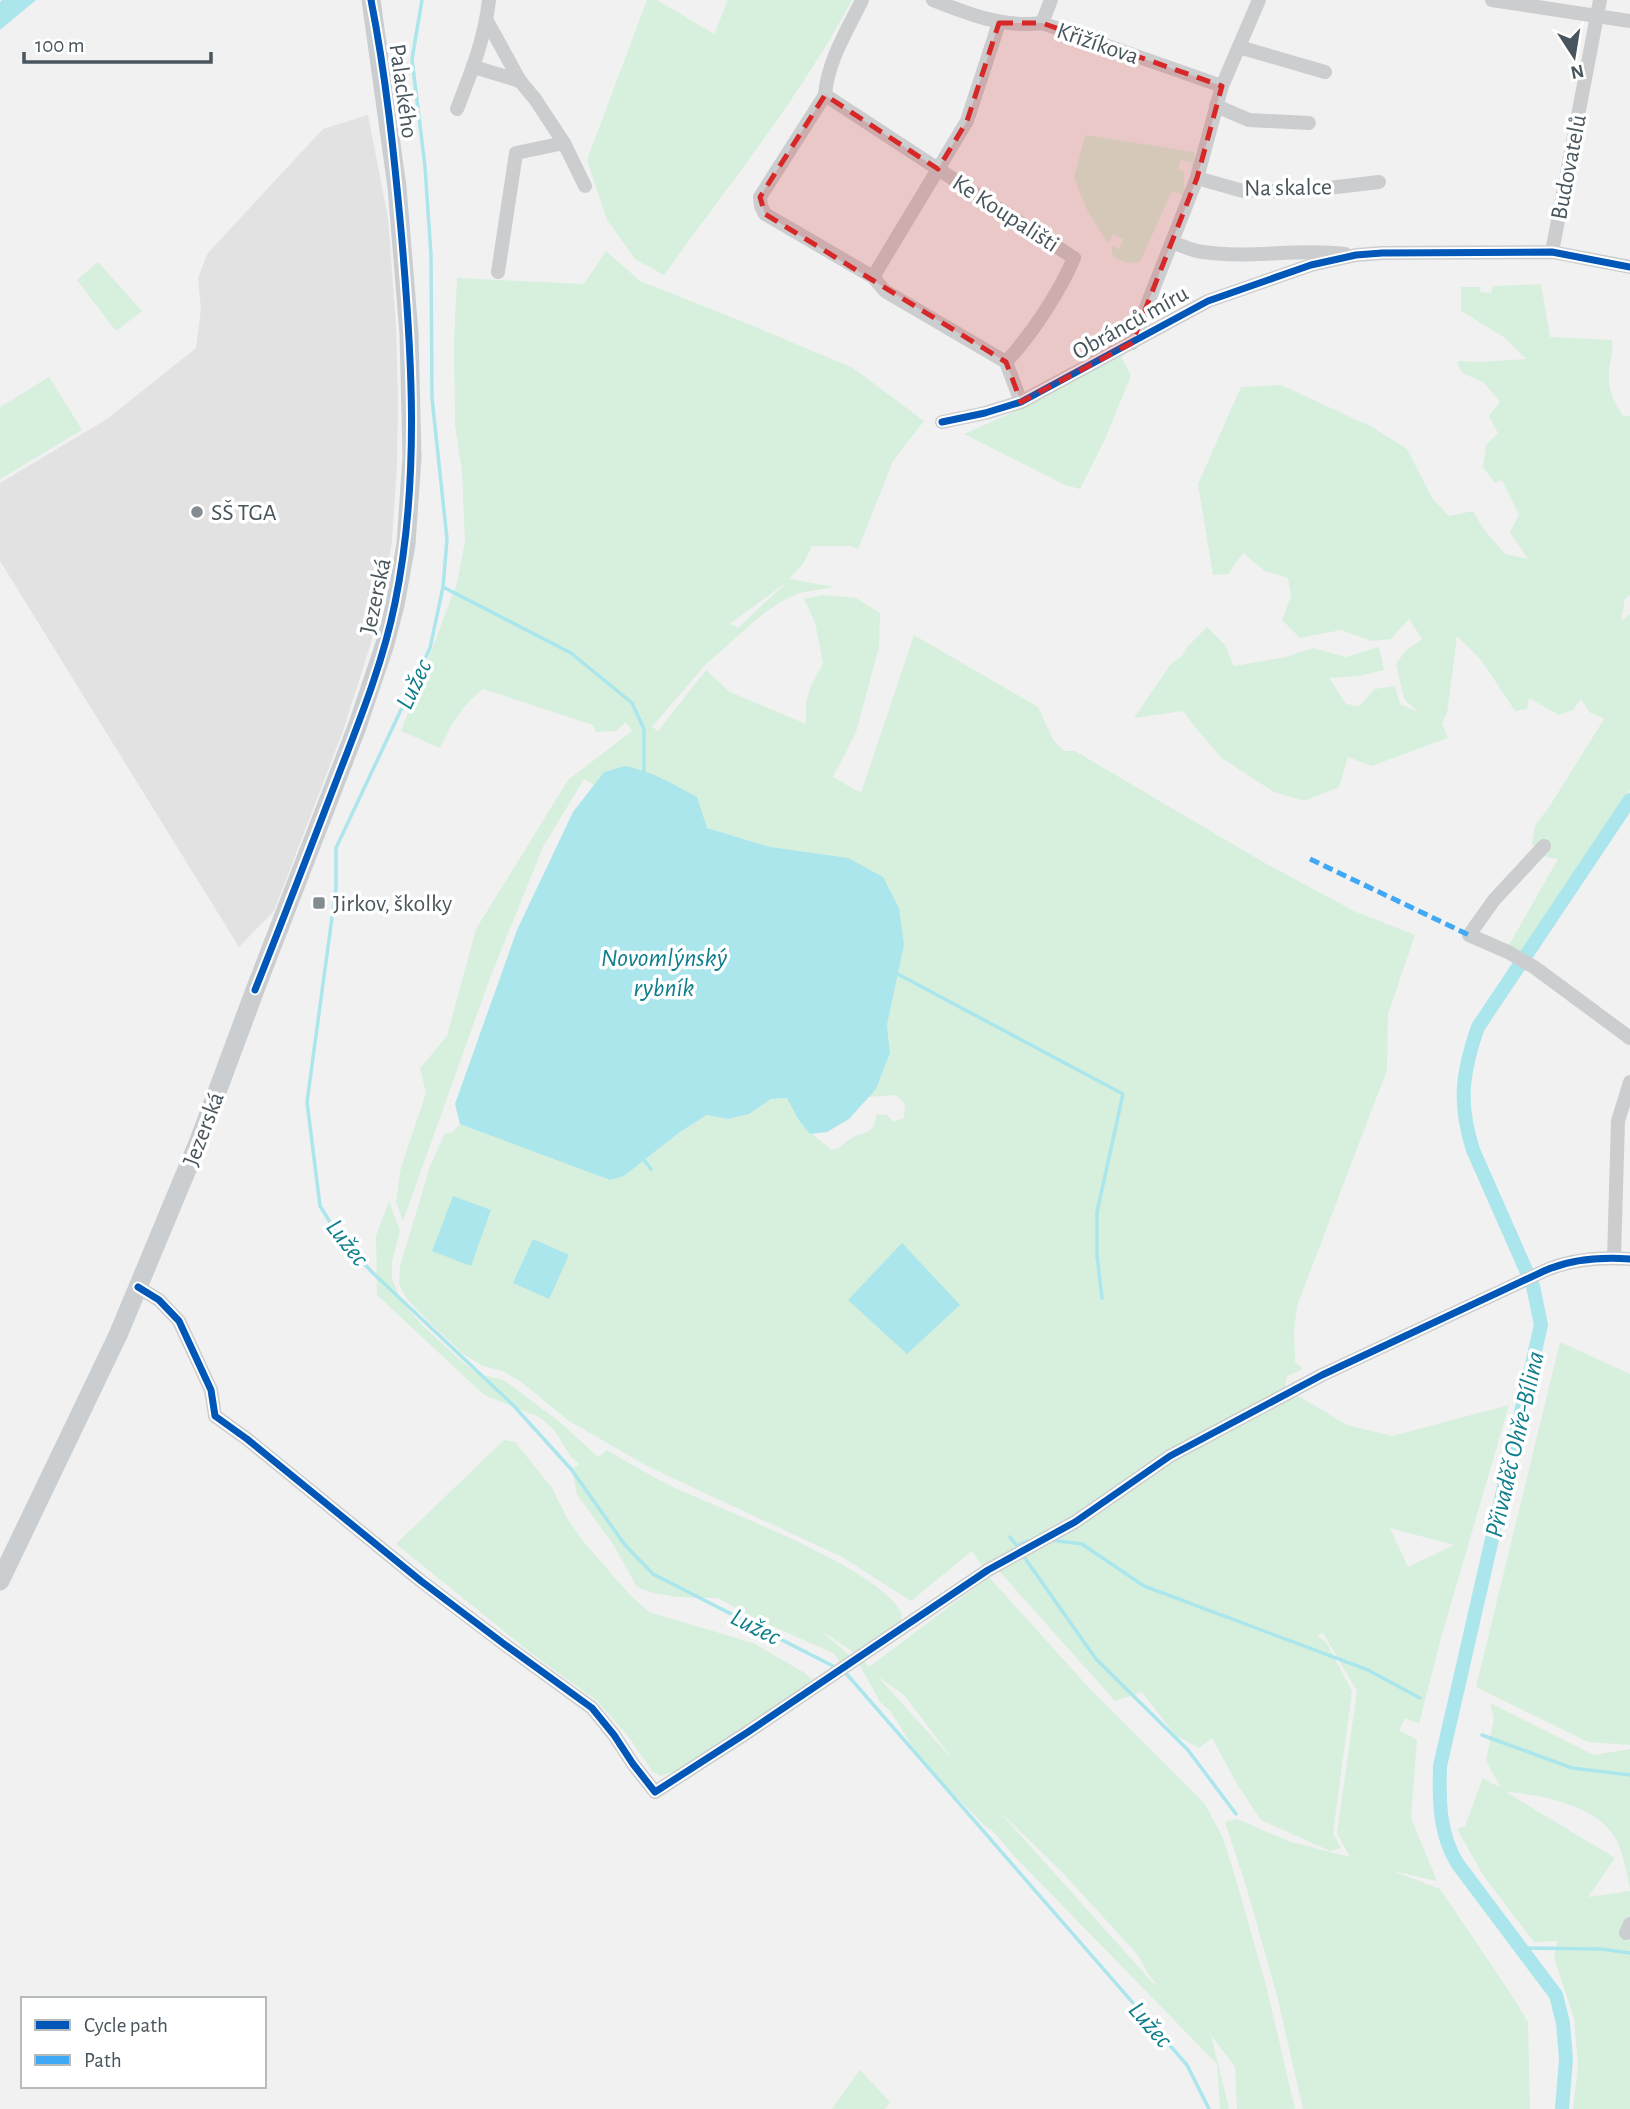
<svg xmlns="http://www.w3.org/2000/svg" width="1630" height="2109" font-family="'Alegreya Sans',sans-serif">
	<rect width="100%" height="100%" fill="#f1f1f1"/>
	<path fill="#e3e2e3" d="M368,115L388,218L396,326L398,403L397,465L392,541L384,591L370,646L343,731L274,911L239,947L0,561V483L107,419L196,348L201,309L198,278L207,254L323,129Z"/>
	<g fill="#d6f0dd" fill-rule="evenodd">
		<path d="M647,0H657L714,34L728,0H852C801,96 728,186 664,275L635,259L607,220L587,160Z"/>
		<path d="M1085,135L1194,152L1197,163L1196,175L1190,173L1192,163L1181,160L1178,169L1184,171L1185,196L1172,191L1140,262C1129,264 1121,263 1112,254V246L1119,249L1123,239L1113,234L1108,244L1086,208L1074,178Z"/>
		<path d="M606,251L640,281L746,323L853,368L924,421L893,461L858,549L851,546H812L803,564L789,579L834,587L799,593L782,601L763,614L706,664L652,727L658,731L706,670L730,692L806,724V702L811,686L823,663L815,622L804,599L822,595L856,598L880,613L879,647L856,732L833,777L861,793L914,635L1038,707L1054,741L1064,751H1075L1263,862L1356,912L1415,935L1388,1014L1387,1070L1297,1306L1294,1330L1295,1362L1303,1369L1287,1376L1285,1388L1347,1425L1392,1436L1509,1405L1441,1638L1419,1724L1405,1718L1399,1730L1417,1740L1411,1818L1437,1881L1393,1871L1440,1889L1509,1991L1528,2022L1530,2109H1303L1277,1996L1247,1889L1225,1822L1237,1819L1291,1842L1350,1857L1337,1833L1357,1691L1323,1633L1317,1635L1326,1642L1352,1691L1333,1833L1341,1848L1330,1851L1261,1820L1237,1784L1212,1738L1199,1748L1175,1735L1142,1692L1115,1701L1000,1572L983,1568L972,1551L911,1601L842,1557L649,1467L569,1421L520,1381L502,1371L483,1366L462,1353L428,1321L407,1299L399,1284L400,1266L430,1166L445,1133H451L460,1124L610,1180L624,1176L680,1132L707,1115L728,1119L749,1114L771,1099L788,1098C800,1124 809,1132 832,1150C841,1148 843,1143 851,1139C866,1129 872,1138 877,1114L887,1115L893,1122L904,1118L905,1104L896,1095L868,1097L876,1089L890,1053L887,1025L904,945L770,847L706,828L604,772L594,785L584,779L543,847L490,978L403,1221L396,1202L401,1167L426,1093L420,1068L447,1036L476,929L568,780L632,731L626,722L616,731L596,732L593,725L483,689C464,703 449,727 440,748L401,731L457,583L465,542L462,471L455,425L454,342L457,278L584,284ZM787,582L738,628L731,624V623ZM1390,1528L1454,1545L1408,1567Z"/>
		<path d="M98,262L142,311L116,331L77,280Z"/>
		<path d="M1541,284L1550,337L1612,340C1614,354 1608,366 1609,379C1609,392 1616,405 1623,416H1630V595L1625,599L1621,621L1630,614V790L1522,952L1509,945L1558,859L1546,857L1532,844L1535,826L1551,804L1604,719L1589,712L1581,699L1573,710L1559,715L1529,698L1527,709L1515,711L1482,661L1457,636L1447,713L1442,723L1448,738L1371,766L1348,757L1339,787L1304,801L1274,792L1223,759L1199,732L1183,711L1134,718L1170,665L1183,655L1187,647L1207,627L1225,645L1234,666L1286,657L1313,648L1346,657L1379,647L1384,670L1359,676L1329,678L1346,704L1359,706L1375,689L1395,686L1400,704L1418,712L1404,699L1396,664L1406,650L1422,639L1409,619L1391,639L1371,641L1341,630L1300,638L1282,620L1291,596L1288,578L1265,571L1243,553L1228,574L1213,575L1198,484L1241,387L1281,385L1372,427L1407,449L1432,498L1449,516L1473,511L1484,530L1505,554L1528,559L1510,532L1519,515L1502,480L1495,483L1483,467L1486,445L1498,433L1489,416L1500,402L1484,383L1461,372L1457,361L1481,362L1526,359L1504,337L1461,311V287H1481L1480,292L1491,293L1493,286Z"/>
		<path d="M1120,354L1131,376L1105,439L1080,489L1065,485L964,434L1007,415Z"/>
		<path d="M49,377L82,430L0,479V407Z"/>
		<path d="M389,1201L400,1231L392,1262V1279L401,1301L423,1326L465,1364L478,1374L504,1380L561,1423L598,1457L607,1450C629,1463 651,1476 673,1487C724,1511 881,1568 902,1614L899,1626L858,1655L869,1667L989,1577L1090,1689L1205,1804L1223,1838L1237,1883L1266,1985L1295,2109H1237L1235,2067L1211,2035L1229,2109H1220L1217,2064L1013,1855L992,1830L985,1826L922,1762L891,1712L880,1702L852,1651L820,1630L854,1659L844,1667L833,1653L754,1618L718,1598L678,1597L653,1593L637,1587L611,1541L577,1495L572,1469L579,1464L570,1456L555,1431L541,1418L484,1395L377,1295L376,1236ZM880,1678L905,1696L954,1761L880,1679ZM997,1809L1061,1871L1137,1954L1149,1975L1158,1986L1153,1983Z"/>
		<path d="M1560,1342L1630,1374V1745L1588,1742L1476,1687Z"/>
		<path d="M504,1440L515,1442L552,1488L567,1518L582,1540L630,1595L649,1612L753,1643L805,1673L816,1683L685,1769L660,1776L652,1771L628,1736L597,1701L531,1653L396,1544Z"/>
		<path d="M1490,1703L1594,1755L1630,1749V1888C1626,1872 1623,1850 1614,1836C1595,1805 1539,1794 1506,1792L1615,1858L1588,1897L1630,1891V2109H1573L1578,2065L1574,2018L1554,1958L1557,1941L1534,1942L1483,1875L1457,1829L1465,1826L1483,1778L1501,1788L1486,1761L1494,1718Z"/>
		<path d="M860,2070L890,2102L885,2109H832Z"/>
	</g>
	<g fill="#abe6ed">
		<path d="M2,0H36L0,30V2Z"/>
		<path d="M625,766C651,771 673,784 697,797L707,828L770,847L848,858L883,877L899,908L904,945L887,1025L890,1053L876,1089L849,1119L827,1132L810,1134L798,1119L787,1098L771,1099L749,1114L728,1119L707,1115L680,1132L624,1176L610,1180L460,1124L455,1104L517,930L573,812L604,772Z"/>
		<path d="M453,1196L491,1210L471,1266L432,1251Z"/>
		<path d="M533,1239L569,1255L549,1299L513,1283Z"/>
		<path d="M902,1243L960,1305L907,1354L848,1300Z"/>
	</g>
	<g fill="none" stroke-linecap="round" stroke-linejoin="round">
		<g stroke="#abe6ed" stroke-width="3.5">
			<path d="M422,0L412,59L425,167L431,255L432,398L447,539L443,587L430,648L336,848V888L307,1102L320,1206L340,1238L373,1273L513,1405L571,1469L625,1545L653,1574L837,1668"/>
			<path d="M443,587L571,653L632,703L644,729V773"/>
			<path d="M894,972L1123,1094L1097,1212V1256L1102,1298"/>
			<path d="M644,1160L651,1169"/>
			<path d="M1010,1537L1017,1546L1027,1541"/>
			<path d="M1051,1540L1082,1544L1144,1586L1368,1670L1420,1698"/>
			<path d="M1022,1554L1096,1659L1188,1750L1236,1814"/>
			<path d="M844,1671L1187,2065L1209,2109"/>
			<path d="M1482,1735L1572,1768L1630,1775"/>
			<path d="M1521,1948L1601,1949L1630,1953"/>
		</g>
		<path stroke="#abe6ed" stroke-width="14" d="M1562,2109L1566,2059L1563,2023L1556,1995L1457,1863C1439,1833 1439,1801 1440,1766L1541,1325L1533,1286L1473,1150C1458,1103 1462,1073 1478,1027L1630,800"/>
		<g stroke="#cbcdcf" stroke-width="14">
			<path d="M862,0C847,31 828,60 825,95L1074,258C1059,293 1032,334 1006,362"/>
			<path d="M933,0C968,14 1003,28 1042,23L1222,86L1259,0"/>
			<path d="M1492,0L1630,21"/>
			<path d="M487,21L520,81L535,99L564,143L585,186"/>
			<path d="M1042,23L1051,0"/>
			<path d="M1239,47L1325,72"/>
			<path d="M474,67L520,81"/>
			<path d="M825,95L760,197L761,206L765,214L873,277L885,291L1006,362L1021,402"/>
			<path d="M1216,106L1249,120L1309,123"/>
			<path d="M457,109C471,73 485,38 489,0"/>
			<path d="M1197,178L1243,191H1303L1379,182"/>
			<path d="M1172,242C1182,246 1193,251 1203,252C1250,259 1298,248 1345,254"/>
			<path d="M1552,252L1600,0"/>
			<path d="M498,272L516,153L564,143"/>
			<path d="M873,277L967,121L999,23"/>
			<path d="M1132,343L1197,178L1222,86"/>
			<path d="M942,422L985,413L1021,402L1208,301L1311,265L1356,255L1382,253L1552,252L1630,267"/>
			<path d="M1544,846L1494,900L1469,935L1508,952L1534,967L1630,1038"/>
			<path d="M1614,1258L1618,1121L1630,1082"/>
			<path d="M138,1287L159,1300L179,1321L211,1390L215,1416L247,1439L421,1581L504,1644L592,1708L614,1735L633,1764L655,1792L748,1732L988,1570L1075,1522L1170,1456L1322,1375L1544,1271C1571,1259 1602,1257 1630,1259"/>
			<path d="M1626,1933L1630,1924"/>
		</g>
		<path stroke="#cbced1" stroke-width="19" d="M0,1581L118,1335L198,1143L255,990L357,727L385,644L395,605L406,544L412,457L409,333L397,187L371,0"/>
		<path stroke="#3fa9f5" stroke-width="5" stroke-dasharray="10 5" stroke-linecap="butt" d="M1310,859L1469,935"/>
		<g stroke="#fff" stroke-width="11">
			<g id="cycleway">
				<path d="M942,422L985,413L1021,402L1208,301L1311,265L1356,255L1382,253L1552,252L1630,267"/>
				<path d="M255,990C283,920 310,849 337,779C359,722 383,663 395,603C420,481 412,354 401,230C394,154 386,76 371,0"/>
				<path d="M138,1287L159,1300L179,1321L211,1390L215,1416L247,1439L421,1581L504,1644L592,1708L614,1735L633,1764L655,1792L748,1732L988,1570L1075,1522L1170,1456L1322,1375L1544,1271C1571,1259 1602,1257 1630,1259"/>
			</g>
		</g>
		<use href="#cycleway" stroke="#0057b8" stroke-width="7"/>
	</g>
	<path fill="#d62828" fill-opacity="0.2" stroke="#d62828" stroke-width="5" stroke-dasharray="14 9" stroke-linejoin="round" d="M999,23H1042L1222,86L1197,178L1132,343L1021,402L1006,362L765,214L760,197L825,95L938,169L967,121Z"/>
	<g fill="#838c91" stroke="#fff" stroke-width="2.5">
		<circle cx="197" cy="512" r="7"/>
		<rect x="312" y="896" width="14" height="14" rx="3.5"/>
	</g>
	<g text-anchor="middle" stroke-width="7" stroke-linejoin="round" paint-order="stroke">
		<g font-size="24" fill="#48555d" stroke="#fff">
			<text transform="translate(1098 43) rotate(19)" y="8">Křižíkova</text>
			<text transform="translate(404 91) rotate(82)" y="8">Palackého</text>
			<text transform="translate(1568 167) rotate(-79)" y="8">Budovatelů</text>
			<text transform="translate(1288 187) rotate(-1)" y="8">Na skalce</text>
			<text transform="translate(1006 213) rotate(33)" y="8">Ke Koupališti</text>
			<text transform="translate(1130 322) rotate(-29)" y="8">Obránců míru</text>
			<text transform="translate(375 596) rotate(-78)" y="8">Jezerská</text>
			<text transform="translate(203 1129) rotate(-69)" y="8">Jezerská</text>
		</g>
		<g font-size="24" fill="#48555d" stroke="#fff" text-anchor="start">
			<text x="211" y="520">SŠ TGA</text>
			<text x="333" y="911">Jirkov, školky</text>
		</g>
		<g font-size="26" font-style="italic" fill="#0f7e8c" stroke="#fff">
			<text transform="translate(413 684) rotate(-65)" y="9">Lužec</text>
			<text x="664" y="966">Novomlýnský<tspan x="664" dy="30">rybník</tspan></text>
			<text transform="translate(348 1242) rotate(52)" y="9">Lužec</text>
			<text transform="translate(1514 1444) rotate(-77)" y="9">Přivaděč Ohře-Bílina</text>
			<text transform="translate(756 1626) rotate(27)" y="9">Lužec</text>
			<text transform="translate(1151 2024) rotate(49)" y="9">Lužec</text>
		</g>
	</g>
	<rect x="21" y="1997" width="245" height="91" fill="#ffffff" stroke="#b6bbbe" stroke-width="2"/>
	<rect x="35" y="2020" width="35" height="10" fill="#0057b8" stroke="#b6bbbe" stroke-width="2"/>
	<text x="84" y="2032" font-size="21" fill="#48555d">Cycle path</text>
	<rect x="35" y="2055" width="35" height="10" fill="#3fa9f5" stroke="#b6bbbe" stroke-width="2"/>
	<text x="84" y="2067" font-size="21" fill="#48555d">Path</text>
	<g transform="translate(1574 56) rotate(168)" stroke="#ffffff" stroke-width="5" paint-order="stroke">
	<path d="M0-5L12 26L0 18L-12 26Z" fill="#48555d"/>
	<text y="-10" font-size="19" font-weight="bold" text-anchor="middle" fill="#48555d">N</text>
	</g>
	<path d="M24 52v10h187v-10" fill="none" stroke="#48555d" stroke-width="3.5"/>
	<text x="35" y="52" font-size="21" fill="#48555d" stroke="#ffffff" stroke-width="5" paint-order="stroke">100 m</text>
</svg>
